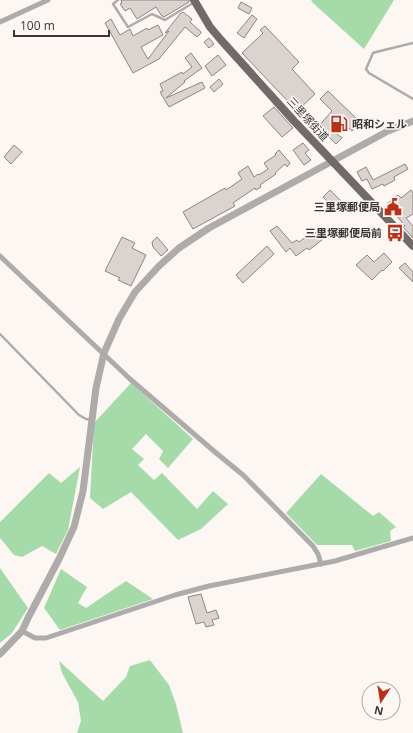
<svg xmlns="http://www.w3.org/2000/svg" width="413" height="733" font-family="'Open Sans','Noto Sans JP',sans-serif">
	<rect width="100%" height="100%" fill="#fdf7f4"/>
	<g fill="#a5dba8">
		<path d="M311,0H394L364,49L313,3Z"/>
		<path d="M131,383L193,439L168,468L159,459L163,451L146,434L132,449L144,459L138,465L154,480L162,473L197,509L213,491L228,504L201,529L178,540L131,492L103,509L90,498L94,423Z"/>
		<path d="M80,467L68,530L56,554L42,546L22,557L14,555L0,538V522L49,473L61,483Z"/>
		<path d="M321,474L373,516L379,512L396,527L390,531L391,541L355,551L352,545H317L286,513Z"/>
		<path d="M0,568L28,608L12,633L0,643Z"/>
		<path d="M61,569L87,587L78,603L86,608L126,581L153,599L60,630L44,608Z"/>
		<path d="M150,660L169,685L176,704L183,733H77L81,721L78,702L62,673L59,661L103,701L126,677L130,666Z"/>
	</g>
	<g fill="#dad3d0" stroke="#8c8683">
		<path d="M121,0H189V2L164,17L161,15L156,7L137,19L130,8L125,11L120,4L122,3Z"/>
		<path d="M241,2L252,8L249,14L238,8Z"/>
		<path d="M183,12L192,19L190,22L201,32V33L197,37L185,27L159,59L133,73L105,23L111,19L120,35L130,29L133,36L147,28L148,30L158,25L163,35L141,47L148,59L169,31L165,33L180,14Z"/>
		<path d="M252,15L257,19L244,38L237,33Z"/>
		<path d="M265,26L299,62L292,69L315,94L297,111L242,53L263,33L260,30Z"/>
		<path d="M209,38L214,44L209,48L204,42Z"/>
		<path d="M191,53L202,68L184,81L185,82L166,98L202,82L205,88L169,107L160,92L163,91L160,84L182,72L183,74L192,67L185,58Z"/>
		<path d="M218,55L226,65L212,76L205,66Z"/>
		<path d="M219,79L223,84L214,92L210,87Z"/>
		<path d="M328,91L360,122L352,131L346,125L337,134L342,138L336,144L318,127L332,111L320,99Z"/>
		<path d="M274,107L293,128L282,137L263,116Z"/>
		<path d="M303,143L309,150L305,153L311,160L304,165L293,150Z"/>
		<path d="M14,145L22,152L11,164L4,157Z"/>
		<path d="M279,150L290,163L287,167L285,164L275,173L276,174L260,185L261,187L256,190L255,188L233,203L235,206L193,229L183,212L225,188L226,190L242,179L238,173L248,166L254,177L258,174L259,175L268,169L264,163L276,155L275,154Z"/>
		<path d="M405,164L408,169L394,177L395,180L384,186L383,184L372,189L367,179L362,181L357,172L366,167L373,180Z"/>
		<path d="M330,190L342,202L334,209L323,197Z"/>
		<path d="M411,190L413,193V214L406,218L413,226V238L403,227L405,226L387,204L398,195L401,198Z"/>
		<path d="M277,226L292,243L297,240L299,242L310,234L311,236L316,232L322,240L309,250L307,248L296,256L290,248L286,252L270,231Z"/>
		<path d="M122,237L135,243L132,248L146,255L131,286L118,280L120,278L105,271Z"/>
		<path d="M157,237L168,250L161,256L153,247L152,242Z"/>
		<path d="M267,246L274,254L243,283L236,275Z"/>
		<path d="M384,253L392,262L383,271L382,270L372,280L356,265L367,255L374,262Z"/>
		<path d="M405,263L413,272V282L399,268Z"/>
		<path d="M201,594L207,613L216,610L219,618L212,620L214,625L206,627L204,622L196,624L188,597Z"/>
	</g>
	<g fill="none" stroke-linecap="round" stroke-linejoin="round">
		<g stroke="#aeabab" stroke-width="2.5">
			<path d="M118,0L113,4L128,27L152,14L165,20L193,3"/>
			<path d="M413,43L376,52L373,53L366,69L369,73L413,99"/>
			<path d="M0,334L79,415L86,419L91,420"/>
		</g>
		<g stroke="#aeabab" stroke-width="5">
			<path d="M0,22L48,0"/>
			<path d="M0,256L130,379L215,452L243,475L313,546L318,554L321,564"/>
			<path d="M22,631L35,638H46L175,595L209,586L335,561L413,538"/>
		</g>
		<path stroke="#aeabab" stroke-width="7" d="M0,654L22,631L28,618L59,559L74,527L83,491L96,388L104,353L119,319L135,292L159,266L179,248L209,228L388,131L413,121"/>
		<path stroke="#706a6b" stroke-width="8" d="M194,0L210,27L221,40L294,121L413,246"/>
	</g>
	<defs>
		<g id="fuel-bare" transform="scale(1.38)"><path d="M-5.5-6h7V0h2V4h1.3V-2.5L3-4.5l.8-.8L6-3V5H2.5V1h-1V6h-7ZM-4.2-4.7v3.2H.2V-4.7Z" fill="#bc301a" stroke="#fdf7f4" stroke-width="2.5" paint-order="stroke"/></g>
		<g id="civic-bare" transform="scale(1.38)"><path d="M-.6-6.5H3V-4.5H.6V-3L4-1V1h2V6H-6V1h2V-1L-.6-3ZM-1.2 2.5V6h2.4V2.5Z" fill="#bc301a" stroke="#fdf7f4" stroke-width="2.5" paint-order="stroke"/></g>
		<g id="bus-bare" transform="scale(1.38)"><path d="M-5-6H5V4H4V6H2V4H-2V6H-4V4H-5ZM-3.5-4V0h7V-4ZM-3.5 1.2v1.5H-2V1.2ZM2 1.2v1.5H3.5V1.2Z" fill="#bc301a" stroke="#fdf7f4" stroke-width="2.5" paint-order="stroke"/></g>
	</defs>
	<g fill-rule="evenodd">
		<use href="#fuel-bare" x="339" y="124"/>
		<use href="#civic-bare" x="393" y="207"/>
		<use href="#bus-bare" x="395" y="233"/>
	</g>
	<g text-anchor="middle" stroke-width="3" stroke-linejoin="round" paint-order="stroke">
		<g font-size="11" fill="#393635" stroke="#fdf7f4">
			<text transform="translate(308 119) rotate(47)" y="4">三里塚街道</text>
		</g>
		<g font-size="11" font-weight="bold" fill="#393635" stroke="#fdf7f4" text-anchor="end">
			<text x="352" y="128" text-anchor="start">昭和シェル</text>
			<text x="380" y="211">三里塚郵便局</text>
			<text x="382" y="237">三里塚郵便局前</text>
		</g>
	</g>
	<g transform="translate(381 701) rotate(192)"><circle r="19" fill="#fdf7f4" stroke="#afaaa8"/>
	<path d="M0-3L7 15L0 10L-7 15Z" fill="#bc301a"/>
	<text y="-6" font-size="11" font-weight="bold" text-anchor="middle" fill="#393635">N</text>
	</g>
	<path d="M14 30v6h95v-6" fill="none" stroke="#393635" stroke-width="2"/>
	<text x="20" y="30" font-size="12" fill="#393635" stroke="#fdf7f4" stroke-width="3" paint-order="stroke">100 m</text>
</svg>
